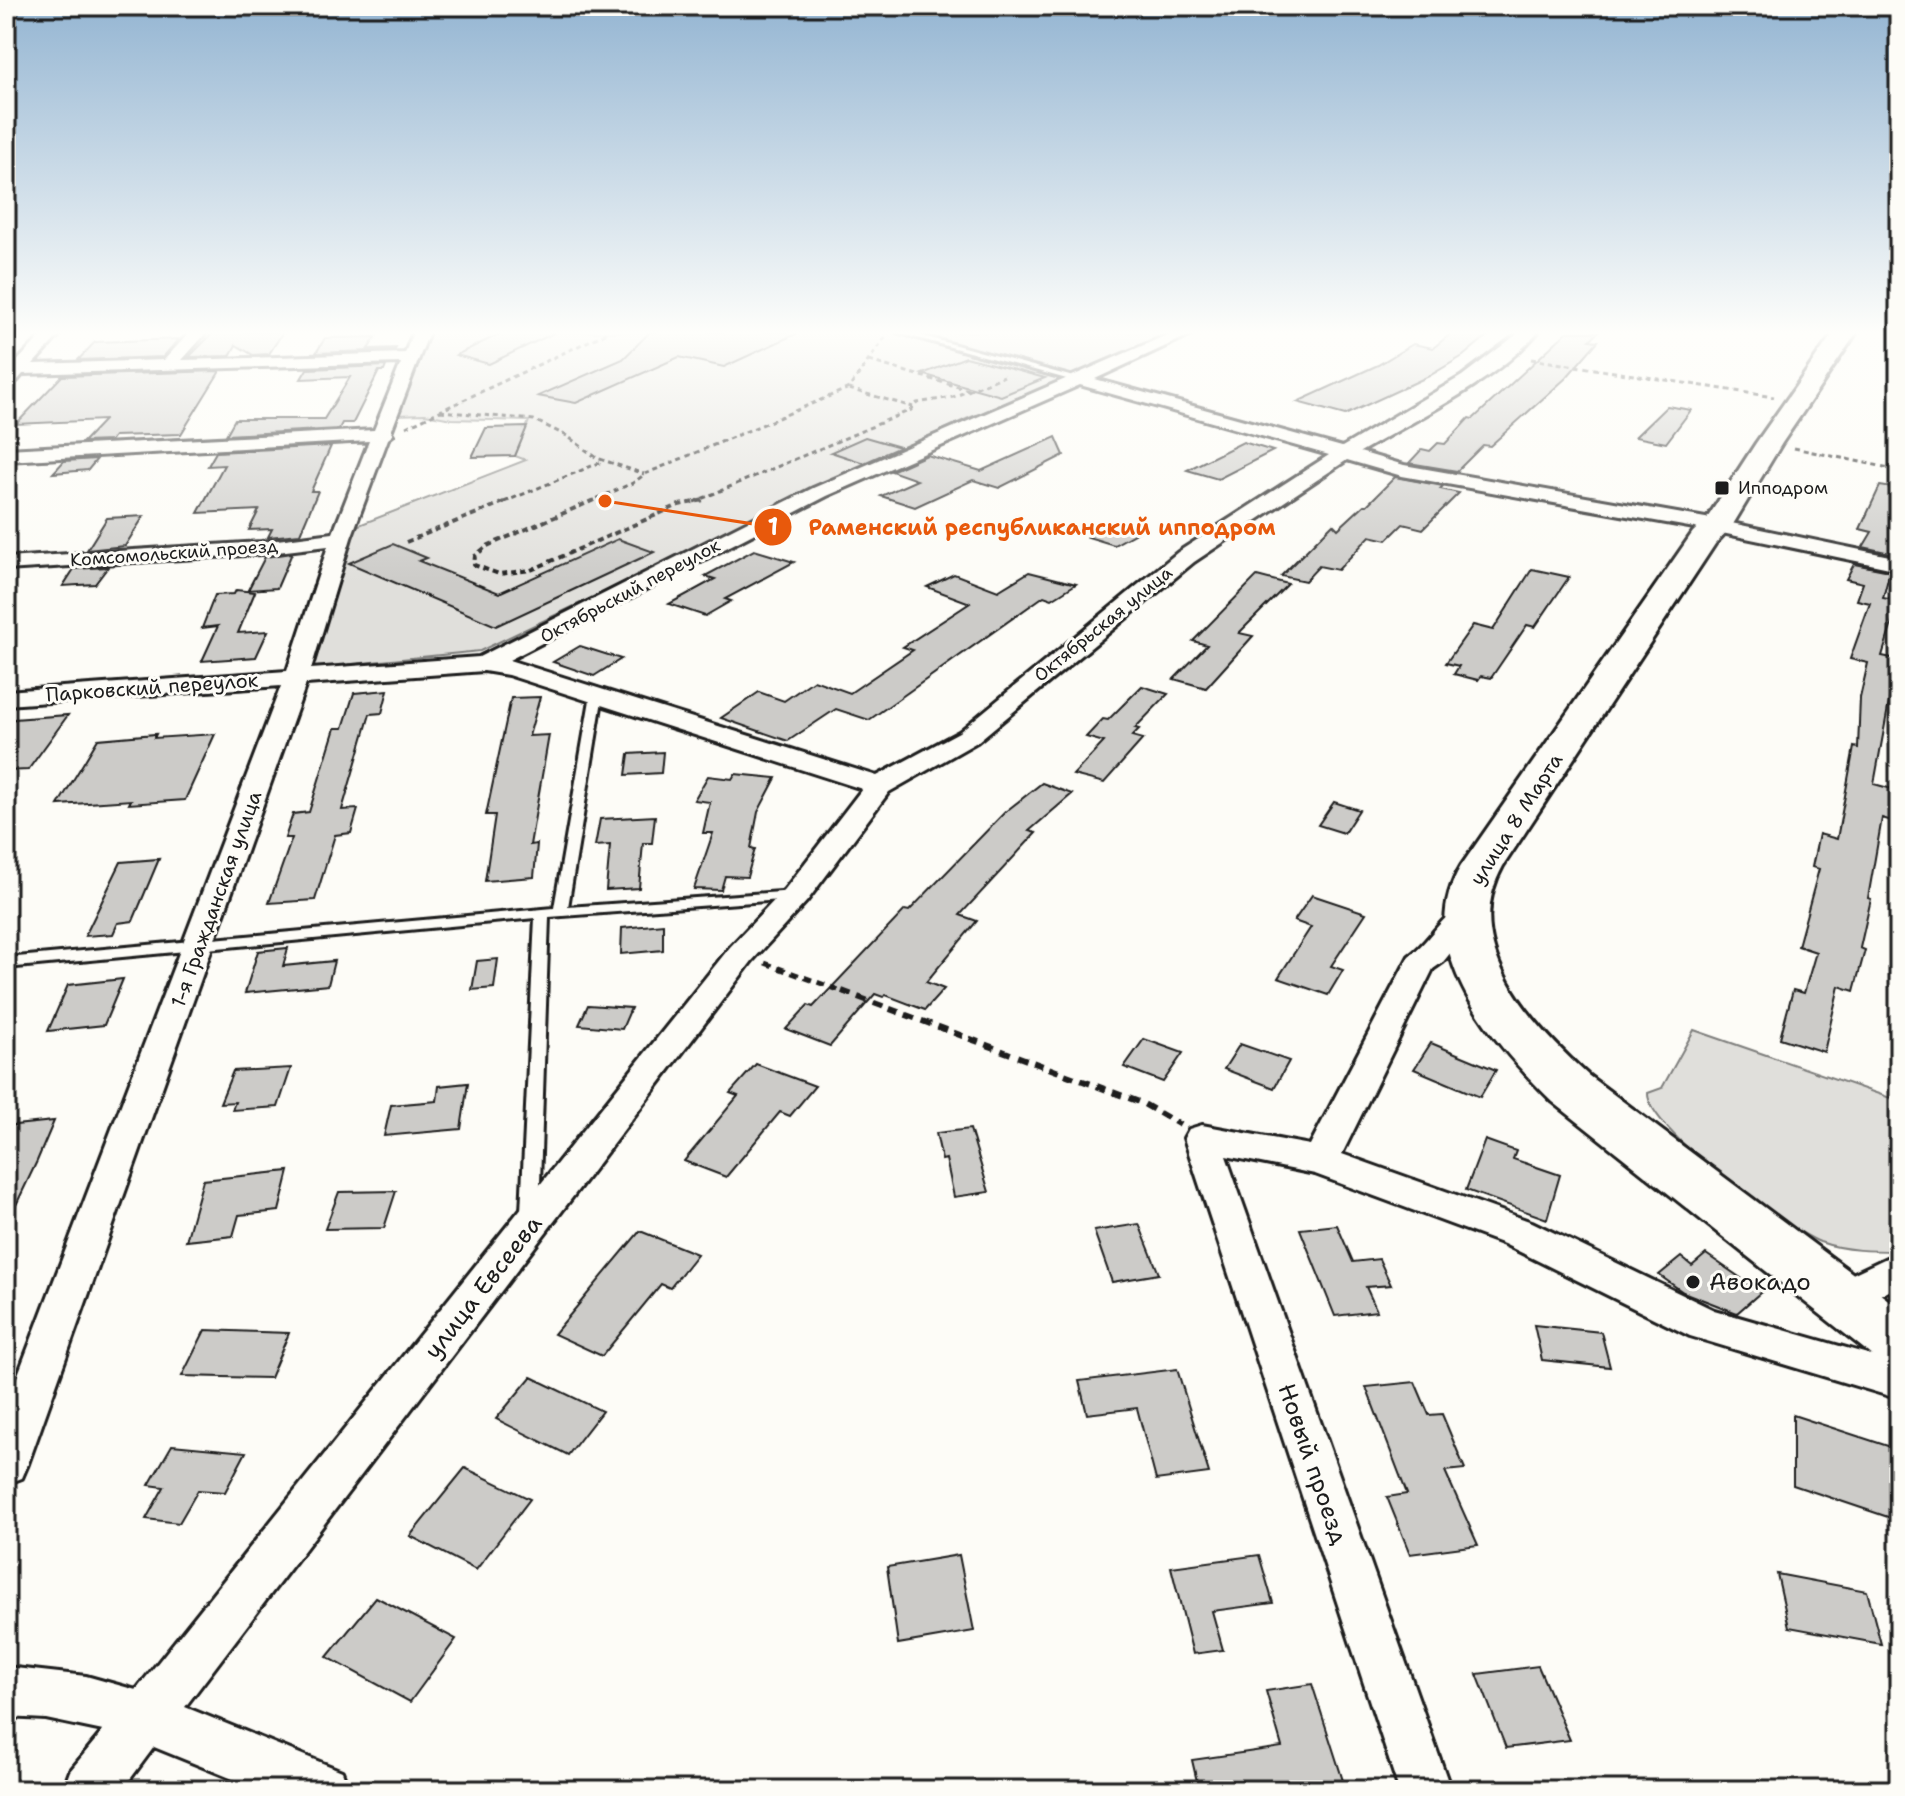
<svg xmlns="http://www.w3.org/2000/svg" width="1905" height="1796" font-family="'Shantell Sans',sans-serif">
	<rect width="100%" height="100%" fill="#fdfcf7"/>
	<filter id="ink" filterUnits="userSpaceOnUse"><feTurbulence type="fractalNoise" baseFrequency=".0125" numOctaves="2"/><feDisplacementMap in="SourceGraphic" scale="16" xChannelSelector="R" yChannelSelector="G"/><feConvolveMatrix kernelMatrix="1 2 1 2 8 2 1 2 1" color-interpolation-filters="sRGB"/></filter>
	<g filter="url(#ink)">
		<g fill="#e0dfdb" stroke="#7e7e7c" stroke-width="2">
			<path d="M429,332H1171L1145,347L966,419L480,651L313,668L354,527L526,460L515,456L529,421L452,419L425,414L397,415Z"/>
			<path d="M1694,1030L1899,1101V1251C1873,1251 1845,1251 1820,1242C1786,1228 1646,1129 1648,1093L1662,1088Z"/>
		</g>
		<g fill="#cccbc8" stroke="#1c1c1c" stroke-width="2">
			<path d="M214,332H283L269,354L253,355L236,345L230,356L189,357Z"/>
			<path d="M504,332H556L489,364L456,355Z"/>
			<path d="M650,332H800L724,367L679,357L576,403L538,396L623,359Z"/>
			<path d="M1453,332H1492L1463,356L1429,376L1345,415L1297,402L1378,365L1413,344L1433,348Z"/>
			<path d="M1567,332H1598L1590,340L1598,341L1566,378L1490,446L1483,445L1457,471L1409,463L1422,449L1430,451L1438,443L1445,444L1469,418L1473,419Z"/>
			<path d="M376,337L368,349L396,348L395,350L316,353L325,338Z"/>
			<path d="M179,339L163,357L78,360L95,342Z"/>
			<path d="M966,357L1045,378L1001,396L922,374Z"/>
			<path d="M386,366L384,371H379L353,423H342L339,429L226,435L235,419H324L350,377L301,379L307,369Z"/>
			<path d="M220,371L181,434L114,436L110,441L83,442L104,420L16,424L62,376Z"/>
			<path d="M1667,406L1691,410L1666,443L1635,437Z"/>
			<path d="M527,427L515,456L472,457L486,428Z"/>
			<path d="M865,437L900,447L864,463L831,452Z"/>
			<path d="M1056,437L1064,455L999,488L973,480L915,507L881,496L917,480L891,471L927,455L981,471Z"/>
			<path d="M1243,442L1273,451L1218,479L1187,470Z"/>
			<path d="M331,446L311,491H318L300,534L268,537L272,529L249,530L259,510L198,513L224,465L208,466L216,452Z"/>
			<path d="M97,459L88,470L53,473L64,461Z"/>
			<path d="M1395,477L1443,486L1440,489L1459,493L1423,529L1403,524L1387,540L1370,536L1338,570L1319,566L1305,581L1281,576L1333,524L1338,529L1364,505H1367Z"/>
			<path d="M1880,486L1899,489V538L1895,554L1863,547L1872,532L1860,529Z"/>
			<path d="M144,516L125,546L87,550L107,518Z"/>
			<path d="M1113,522L1141,530L1114,545L1088,537Z"/>
			<path d="M618,539L654,552L496,626L349,563L393,544L427,558L419,561L499,593Z"/>
			<path d="M754,550L794,562L725,599L731,601L705,616L669,604L715,579L705,576Z"/>
			<path d="M292,553L277,588L248,590L265,557Z"/>
			<path d="M1854,564L1890,571L1883,598L1899,601L1882,656L1897,659L1874,784L1896,790L1892,821L1882,818L1868,898L1871,899L1860,948L1865,950L1854,991L1839,986L1824,1052L1780,1038L1793,990L1804,993L1816,952L1798,946L1819,869L1812,867L1819,834L1837,839L1854,747L1858,748L1860,698L1868,663L1850,659L1870,603L1857,600L1863,583L1846,579Z"/>
			<path d="M108,567L95,584L63,586L74,569Z"/>
			<path d="M1532,569L1569,577L1535,627L1527,625L1491,678L1481,676L1478,680L1454,674L1459,666L1446,663L1473,625L1493,630Z"/>
			<path d="M1029,572L1076,584L1052,599L1044,596L869,720L836,709L788,741L721,718L759,692L784,701L814,680L850,693L913,650L903,647L970,603L927,587L954,574L998,591Z"/>
			<path d="M1257,576L1288,584L1239,633L1253,636L1206,688L1174,679L1207,645L1193,641Z"/>
			<path d="M236,590L255,592L238,633L268,631L256,657L202,661L218,626L202,628L215,595L234,594Z"/>
			<path d="M580,646L621,659L594,676L553,662Z"/>
			<path d="M1142,686L1168,694L1135,728L1139,729L1132,736L1143,739L1104,783L1073,775L1104,742L1086,737L1103,719L1108,720Z"/>
			<path d="M388,690L382,713L370,714L342,810L358,809L351,833L335,835L315,900L269,903L292,838H285L293,814L309,812L335,728H343L354,693Z"/>
			<path d="M540,697L529,736L549,735L530,845L537,844L534,877L485,881L495,815H486L511,698Z"/>
			<path d="M68,715L28,770L6,771V731L14,719Z"/>
			<path d="M156,734L154,738L215,734L185,800L129,804L131,800L58,805L98,739Z"/>
			<path d="M663,752L661,773L626,775L629,754Z"/>
			<path d="M735,774L776,778L758,812L751,848L755,849L747,877L725,876L721,890L694,889L713,833H703L710,802L694,800L708,776L732,779Z"/>
			<path d="M1042,783L1072,794L1029,831L1036,833L960,915L977,921L926,982L944,989L925,1010L886,995L883,997L875,994L830,1046L786,1029L808,1005L813,1007L905,910L909,911L1005,812Z"/>
			<path d="M1334,802L1359,810L1344,833L1318,825Z"/>
			<path d="M655,816L652,843H643L639,888L606,890L610,845L595,846L600,819Z"/>
			<path d="M159,859L133,921L118,923L113,934L85,936L121,862Z"/>
			<path d="M1312,895L1366,913L1331,966L1343,970L1328,995L1278,978L1311,927L1294,921Z"/>
			<path d="M663,924V950L621,954L622,928Z"/>
			<path d="M288,948L283,966L334,961L328,985L245,993L258,951Z"/>
			<path d="M498,959L494,988L472,990L477,961Z"/>
			<path d="M123,979L104,1025L48,1031L68,985Z"/>
			<path d="M588,1005L631,1008L622,1029L579,1025Z"/>
			<path d="M1144,1039L1183,1053L1163,1082L1124,1067Z"/>
			<path d="M1431,1043L1496,1070L1480,1097L1414,1069Z"/>
			<path d="M1240,1044L1289,1061L1274,1088L1224,1069Z"/>
			<path d="M756,1064L815,1086L790,1116L780,1112L726,1177L684,1161L738,1096L730,1093Z"/>
			<path d="M291,1068L278,1107L232,1110L235,1102L220,1103L233,1071Z"/>
			<path d="M468,1083L461,1129L384,1136L391,1105L437,1101L439,1086Z"/>
			<path d="M54,1121L37,1161L6,1226V1126Z"/>
			<path d="M970,1129L989,1192L954,1197L946,1159L942,1160L936,1133Z"/>
			<path d="M1485,1140L1516,1151L1513,1159L1560,1175L1547,1219L1466,1190Z"/>
			<path d="M289,1171L279,1211L239,1215L233,1236L186,1241L203,1180Z"/>
			<path d="M396,1191L384,1228L325,1229L339,1192Z"/>
			<path d="M1139,1224L1159,1274L1112,1282L1094,1231Z"/>
			<path d="M1337,1225L1353,1262L1379,1259L1391,1285L1366,1287L1377,1311L1335,1316L1300,1229Z"/>
			<path d="M640,1231L697,1254L670,1288L661,1284L602,1356L554,1334Z"/>
			<path d="M1706,1254L1761,1292L1737,1313L1683,1292L1659,1275L1681,1257L1692,1266Z"/>
			<path d="M1534,1325L1601,1332L1610,1367L1542,1360Z"/>
			<path d="M205,1330L289,1333L270,1378L182,1376Z"/>
			<path d="M1177,1369L1209,1473L1156,1480L1137,1408L1087,1414L1079,1381Z"/>
			<path d="M531,1377L602,1411L568,1455L496,1419Z"/>
			<path d="M1415,1382L1429,1415L1442,1414L1465,1469L1445,1471L1478,1545L1410,1554L1387,1497L1407,1494L1366,1387Z"/>
			<path d="M1793,1415L1891,1447L1894,1519L1793,1485Z"/>
			<path d="M172,1445L246,1452L225,1492L198,1490L179,1523L146,1519L164,1487L149,1485Z"/>
			<path d="M465,1468L530,1499L476,1570L410,1536Z"/>
			<path d="M959,1555L974,1631L898,1644L887,1567Z"/>
			<path d="M1259,1555L1273,1603L1212,1611L1223,1650L1193,1654L1171,1567Z"/>
			<path d="M1777,1574L1867,1591L1881,1644L1789,1627Z"/>
			<path d="M376,1597L456,1639L410,1702L327,1657Z"/>
			<path d="M1538,1666L1570,1740L1506,1748L1477,1674Z"/>
			<path d="M1312,1684L1346,1790H1199L1192,1760L1282,1747L1266,1691Z"/>
		</g>
		<g fill="none" stroke-linecap="round" stroke-linejoin="round">
			<g stroke="#1c1c1c" stroke-width="6">
				<g id="service">
					<path d="M896,332H908L1081,379L1074,381Z"/>
					<path d="M597,691L603,694L568,907L795,891L802,895L795,899L549,917L539,1212L536,1217L530,1219L524,1217L521,1212L535,918L6,968V958L554,908L591,694Z"/>
				</g>
			</g>
			<g stroke="#1c1c1c" stroke-width="6">
				<g id="minor">
					<path d="M45,332H62L33,364L164,360L190,332H207L182,360L405,353L413,332H429L391,432L393,435L388,439L351,538L311,669L479,657L813,488L1174,332H1196L1095,379L1342,447L1462,376L1520,332H1538C1495,382 1416,419 1360,452L1404,465L1717,520L1899,558V570L1717,532L1402,476L1347,460L1194,562L977,742L889,792L807,901L752,961L185,1707L342,1771L349,1790H260L154,1747L122,1790H63L70,1771L103,1731L46,1719L6,1717V1667L86,1676L136,1690L730,947L785,889L862,789L508,675L484,671L306,684L28,1464L22,1478L6,1484V1406L281,686L6,705V691L287,671L328,546L261,554L6,570V558L261,542L333,533L369,441L6,461V449L374,430L401,363L23,374L17,381H6V373ZM1080,385L1329,455L1178,552L959,732L877,776L509,660L827,496Z"/>
					<path d="M1467,905L1478,907L1482,914L1443,962L1433,969L1342,1154L1532,1222L1714,1310L1899,1363V1399L1690,1336L1504,1244L1315,1174L1226,1156L1451,1790H1399L1184,1138L1189,1129L1202,1125L1310,1145L1409,956C1430,942 1443,911 1467,905Z"/>
					<path d="M1899,1252V1286L1839,1314L1825,1309L1819,1298L1825,1287Z"/>
				</g>
			</g>
			<g stroke="#1c1c1c" stroke-width="6">
				<path id="primary" d="M1834,332H1857L1782,443L1732,526L1715,544L1503,866C1458,946 1533,1025 1589,1076L1899,1308V1367L1878,1360L1553,1102C1495,1045 1410,950 1461,866L1693,532L1706,520L1756,443Z"/>
			</g>
			<g stroke="#1c1c1c" stroke-width="3" stroke-dasharray="5 4" stroke-linecap="butt">
				<path d="M1531,359L1774,397"/>
				<path d="M869,361L969,390"/>
				<path d="M849,389L913,407"/>
				<path d="M440,411L534,420L567,436L597,458L644,474"/>
				<path d="M406,427L608,332"/>
				<path d="M1794,448L1899,470"/>
				<path d="M504,502L604,461"/>
				<path d="M589,502L633,483L645,474L849,388L886,336"/>
				<path d="M694,502L911,410L917,403L953,397L1004,376"/>
			</g>
			<g stroke="#1c1c1c" stroke-width="4" stroke-dasharray="6 4" stroke-linecap="butt">
				<path d="M594,500L487,546L475,556L474,565L499,574L531,570L679,505L704,500"/>
				<path d="M406,542L509,500"/>
			</g>
			<path stroke="#1c1c1c" stroke-width="5" stroke-dasharray="8 6" stroke-linecap="butt" d="M765,963L847,993"/>
			<path stroke="#1c1c1c" stroke-width="6" stroke-dasharray="10 7" stroke-linecap="butt" d="M842,991L1142,1103L1180,1125"/>
			<use href="#service" fill="#fdfcf7" fill-rule="evenodd"/>
			<use href="#minor" fill="#fdfcf7" fill-rule="evenodd"/>
			<use href="#primary" fill="#fdfcf7" fill-rule="evenodd"/>
		</g>
	</g>
	<linearGradient id="sky" x2="0" y2="1"><stop stop-color="#94b5d2"/><stop offset="0.57" stop-color="#fefefb"/><stop offset="1" stop-color="#fefefb" stop-opacity="0"/></linearGradient>
	<rect width="1905" height="584" fill="url(#sky)"/>
	<g fill="#1c1c1c" stroke="#fdfcf7" stroke-width="3">
		<rect x="1714" y="480" width="16" height="16" rx="4"/>
		<circle cx="1693" cy="1282" r="8"/>
	</g>
	<g text-anchor="middle" stroke-width="6" stroke-linejoin="round" paint-order="stroke">
		<g font-size="18" fill="#1c1c1c" stroke="#fdfcf7" text-anchor="start">
			<text x="1738" y="494">Ипподром</text>
		</g>
		<g font-size="18" fill="#1c1c1c" stroke="#fdfcf7">
			<text transform="translate(174 553) rotate(-4)" y="6">Комсомольский проезд</text>
			<text transform="translate(630 591) rotate(-28)" y="6">Октябрьский переулок</text>
			<text transform="translate(1103 624) rotate(-39)" y="6">Октябрьская улица</text>
		</g>
		<g font-size="20" fill="#1c1c1c" stroke="#fdfcf7">
			<text transform="translate(152 687) rotate(-4)" y="7">Парковский переулок</text>
			<text transform="translate(1516 819) rotate(-57)" y="7">улица 8 Марта</text>
			<text transform="translate(216 899) rotate(-70)" y="7">1-я Гражданская улица</text>
		</g>
		<g font-size="24" fill="#1c1c1c" stroke="#fdfcf7" text-anchor="start">
			<text x="1709" y="1290">Авокадо</text>
		</g>
		<g font-size="24" fill="#1c1c1c" stroke="#fdfcf7">
			<text transform="translate(483 1287) rotate(-52)" y="8">улица Евсеева</text>
			<text transform="translate(1313 1464) rotate(71)" y="8">Новый проезд</text>
		</g>
	</g>
	<path fill="none" stroke="#e8590c" stroke-width="3" d="M605 501L773 527"/>
	<g fill="#e8590c" stroke="#fdfcf7" stroke-width="3">
		<circle cx="605" cy="501" r="8"/>
		<circle cx="773" cy="527" r="20"/>
	</g>
	<g font-size="24" text-anchor="middle" font-weight="bold" fill="#fff">
		<text x="773" y="535">1</text>
	</g>
	<g font-size="22" text-anchor="middle" font-weight="bold" fill="#e8590c" stroke="#fdfcf7" stroke-width="6" stroke-linejoin="round" paint-order="stroke">
		<text x="1042" y="535">Раменский республиканский ипподром</text>
	</g>
	<rect width="1905" height="1796" fill="none" stroke="#fdfcf7" stroke-width="32"/>
	<rect x="16" y="16" width="1873" height="1764" fill="none" stroke="#1c1c1c" stroke-width="3" filter="url(#ink)"/>
</svg>
